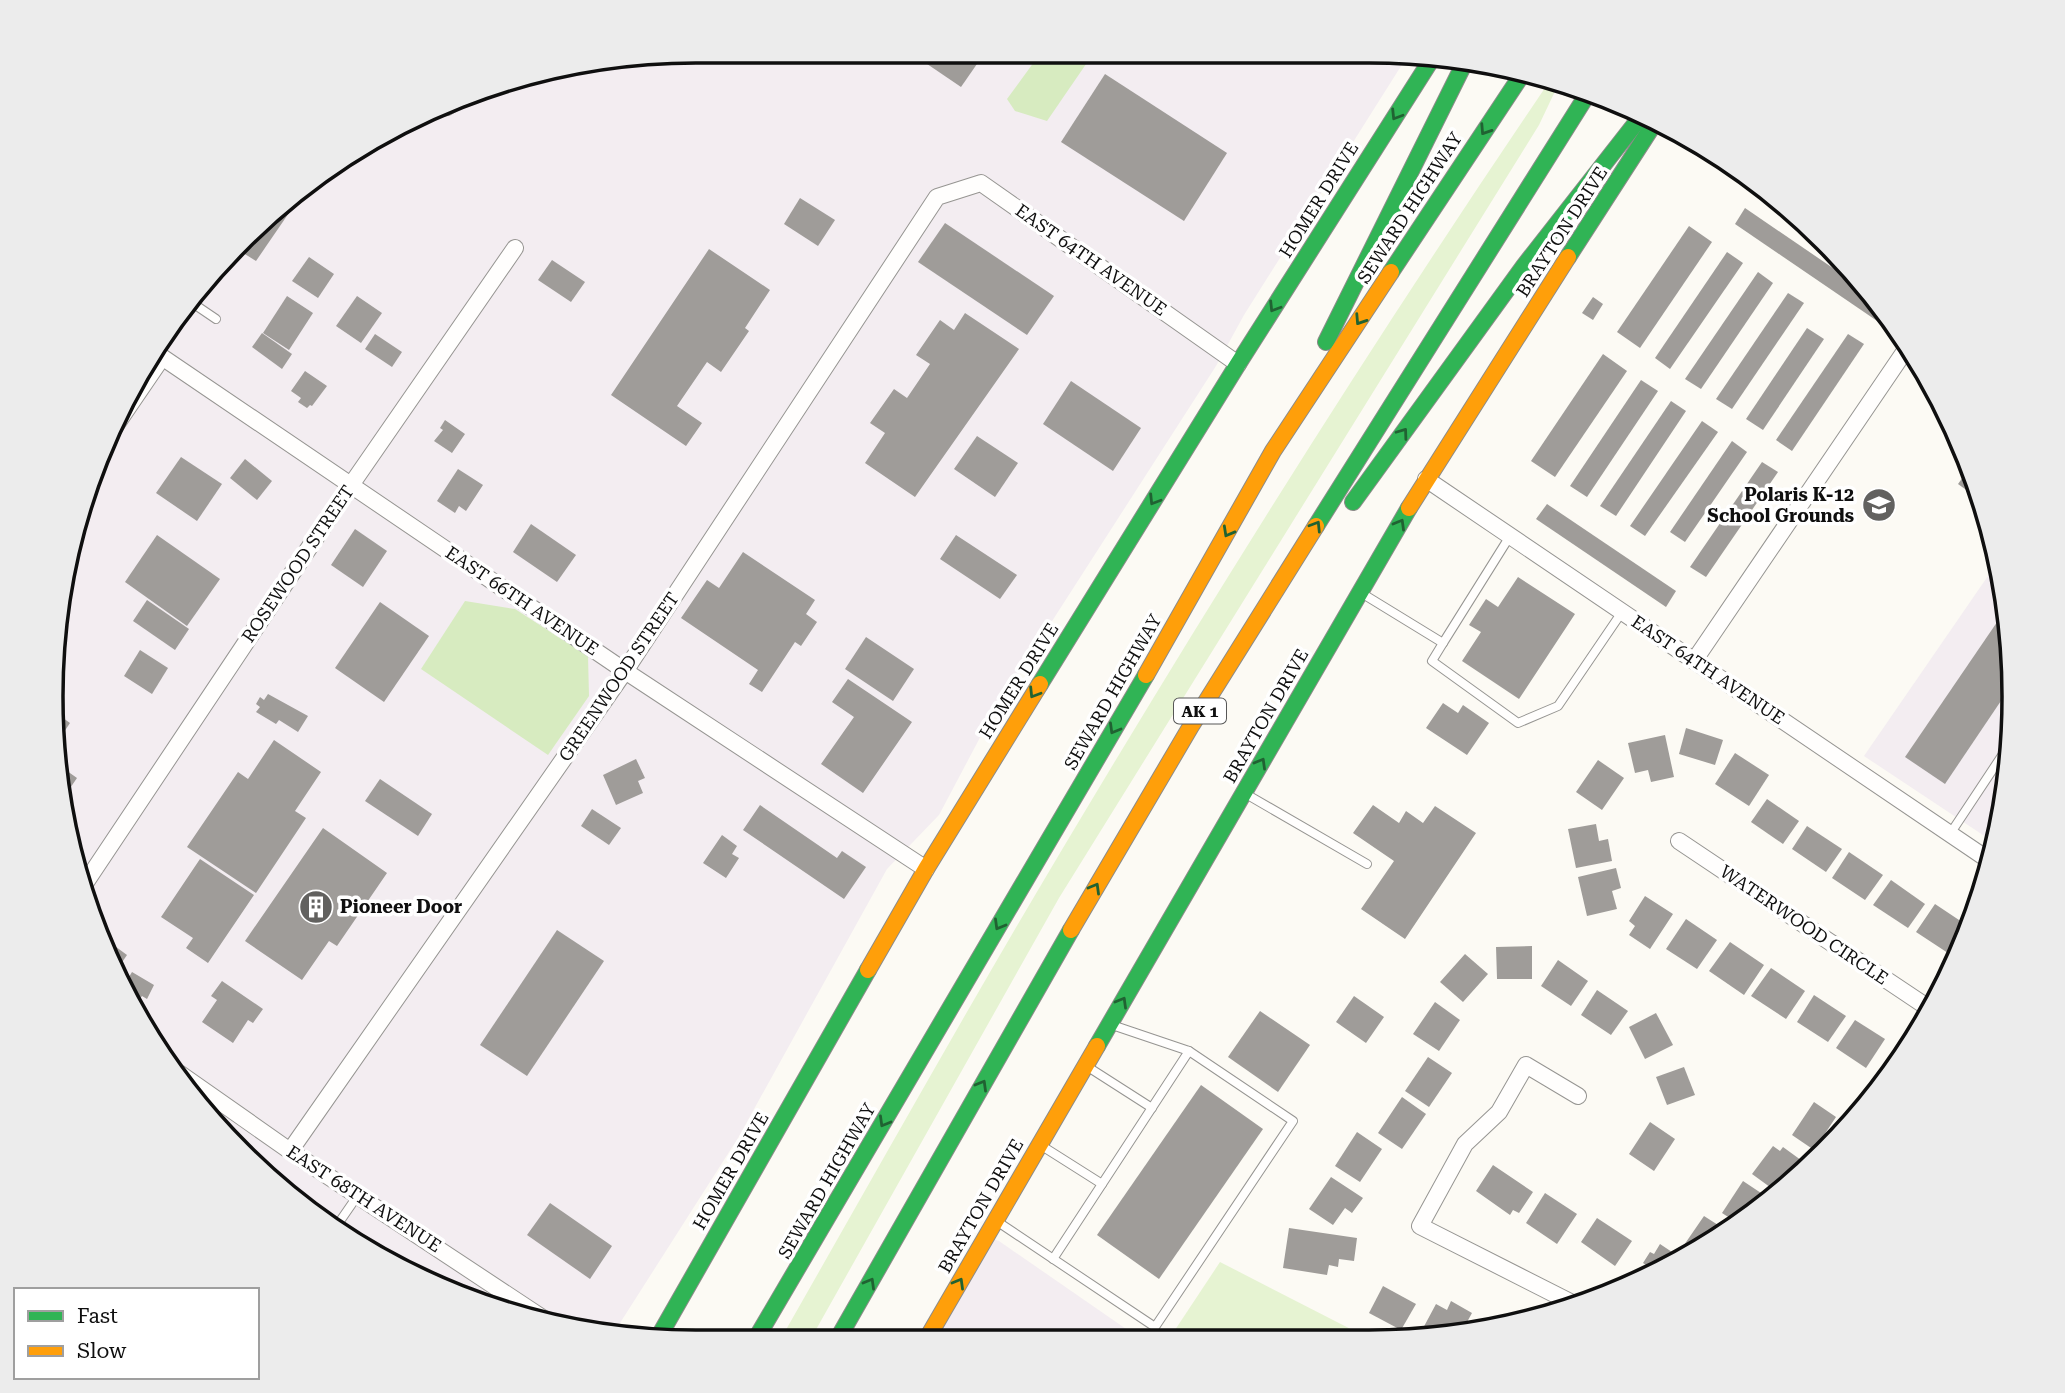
<svg xmlns="http://www.w3.org/2000/svg" width="2065" height="1393" font-family="'Roboto Serif',serif">
	<rect width="100%" height="100%" fill="#fcfaf4"/>
	<g fill="#f3edf1">
		<path d="M697,51H1368L1408,55L1244,315L1216,366L993,713L939,815L887,869L738,1138L613,1334L571,1330L411,1275L240,1153L137,1019L63,823L52,654L100,450L184,303L337,160L489,85Z"/>
		<path d="M1999,560L2002,570L2014,696L2002,822L1995,843L1864,756Z"/>
		<path d="M993,1239L999,1241L1145,1342H933Z"/>
	</g>
	<g fill="#e6f3d2">
		<path d="M1549,82L1558,85L1539,125L1059,898L809,1342H779C872,1179 964,1014 1060,853C1216,591 1378,334 1549,82Z"/>
		<path d="M1220,1262L1376,1342H1167Z"/>
	</g>
	<g fill="#d7ebc0">
		<path d="M1042,51H1095L1047,121L1015,111L1007,99Z"/>
		<path d="M465,601L515,609L588,656L589,696L548,755L421,669Z"/>
	</g>
	<g fill="#9f9c99">
		<path d="M908,51H986L961,87Z"/>
		<path d="M1105,74L1227,153L1184,221L1061,142Z"/>
		<path d="M800,198L835,220L818,246L784,224Z"/>
		<path d="M290,204L293,207L256,261L240,251Z"/>
		<path d="M1745,208L1868,292L1891,320L1886,327L1735,224Z"/>
		<path d="M945,223L1054,296L1027,335L918,262Z"/>
		<path d="M1689,226L1712,242L1640,348L1617,332Z"/>
		<path d="M709,249L770,290L745,328L749,331L721,372L707,362L677,406L702,423L686,446L611,395Z"/>
		<path d="M1727,252L1743,263L1670,369L1655,358Z"/>
		<path d="M309,257L334,274L318,298L292,281Z"/>
		<path d="M552,260L585,282L571,302L538,280Z"/>
		<path d="M1758,272L1773,283L1701,389L1685,379Z"/>
		<path d="M1788,293L1804,303L1732,409L1716,399Z"/>
		<path d="M287,296L313,313L289,350L263,333Z"/>
		<path d="M357,296L382,313L361,343L336,326Z"/>
		<path d="M1593,297L1603,304L1593,320L1582,313Z"/>
		<path d="M965,313L1019,349L915,497L865,463L885,433L870,423L894,389L907,398L930,364L916,355L940,320L954,330Z"/>
		<path d="M1807,328L1824,339L1763,430L1746,419Z"/>
		<path d="M262,333L292,354L282,369L252,347Z"/>
		<path d="M375,334L402,352L392,367L365,349Z"/>
		<path d="M1848,334L1864,344L1792,451L1776,440Z"/>
		<path d="M1603,354L1627,371L1555,477L1531,461Z"/>
		<path d="M305,371L327,386L312,406L310,405L307,408L298,402L301,398L291,391Z"/>
		<path d="M1641,380L1658,391L1587,497L1570,486Z"/>
		<path d="M1071,381L1141,428L1113,471L1043,424Z"/>
		<path d="M1671,401L1686,411L1616,516L1600,506Z"/>
		<path d="M445,420L465,434L452,453L434,441L443,430L440,428Z"/>
		<path d="M1702,421L1718,432L1645,536L1630,526Z"/>
		<path d="M977,436L1018,463L995,497L954,469Z"/>
		<path d="M1732,441L1747,452L1685,542L1670,532Z"/>
		<path d="M181,457L222,484L197,521L156,493Z"/>
		<path d="M245,459L272,481L257,500L230,478Z"/>
		<path d="M1762,462L1778,472L1706,577L1690,567Z"/>
		<path d="M458,469L483,485L466,511L459,506L455,513L437,501Z"/>
		<path d="M1969,469L1972,471L1978,493L1976,497L1958,484Z"/>
		<path d="M1547,504L1676,591L1666,607L1536,519Z"/>
		<path d="M531,524L576,555L557,582L513,552Z"/>
		<path d="M355,529L387,551L363,587L331,565Z"/>
		<path d="M157,535L220,579L187,626L125,582Z"/>
		<path d="M956,535L1017,575L1000,599L940,559Z"/>
		<path d="M743,552L815,600L806,614L817,622L801,646L795,642L762,692L749,684L758,670L681,618L707,580L719,588Z"/>
		<path d="M1518,577L1575,614L1519,699L1462,661L1481,632L1469,625L1486,599L1498,607Z"/>
		<path d="M147,600L189,629L175,650L133,621Z"/>
		<path d="M380,602L429,636L384,702L335,668Z"/>
		<path d="M2006,609L2013,683L1945,784L1905,757Z"/>
		<path d="M866,637L914,669L893,701L845,669Z"/>
		<path d="M140,650L168,668L152,694L124,676Z"/>
		<path d="M848,679L912,722L863,793L821,764L854,717L832,702Z"/>
		<path d="M268,694L308,716L298,732L279,720L276,724L256,712L260,707L256,704L260,697L264,700Z"/>
		<path d="M1443,703L1458,713L1463,705L1489,723L1467,755L1426,728Z"/>
		<path d="M56,713L70,723L58,741Z"/>
		<path d="M1686,728L1723,740L1715,765L1679,754Z"/>
		<path d="M1665,735L1674,777L1651,782L1648,770L1635,773L1628,743Z"/>
		<path d="M274,740L321,772L295,811L306,818L256,893L187,847L238,772L248,779Z"/>
		<path d="M1735,753L1769,775L1749,806L1715,784Z"/>
		<path d="M636,759L645,778L638,781L643,793L616,805L603,775Z"/>
		<path d="M1598,760L1624,778L1602,810L1576,792Z"/>
		<path d="M60,766L77,778L62,800V797Z"/>
		<path d="M380,779L432,814L418,836L365,801Z"/>
		<path d="M1767,799L1799,821L1783,844L1751,822Z"/>
		<path d="M760,805L837,858L842,851L866,867L844,899L743,830Z"/>
		<path d="M1373,805L1399,823L1406,811L1423,823L1435,806L1476,833L1405,939L1361,909L1394,861L1353,833Z"/>
		<path d="M592,809L621,828L609,845L581,826Z"/>
		<path d="M1596,824L1599,841L1608,839L1612,861L1576,868L1568,829Z"/>
		<path d="M1807,826L1842,849L1826,872L1792,849Z"/>
		<path d="M323,828L387,873L337,946L329,941L302,980L245,941Z"/>
		<path d="M722,835L737,846L732,854L739,858L726,878L703,863Z"/>
		<path d="M1849,852L1883,875L1865,900L1832,878Z"/>
		<path d="M200,859L254,895L208,963L186,948L193,938L161,917Z"/>
		<path d="M1616,868L1621,888L1612,891L1617,909L1587,916L1578,877Z"/>
		<path d="M1891,880L1925,904L1908,928L1873,905Z"/>
		<path d="M1645,896L1673,914L1650,949L1629,935L1635,926L1629,921Z"/>
		<path d="M1935,904L1962,922L1968,912L1974,915L1970,926L1951,955L1916,932Z"/>
		<path d="M1686,919L1717,940L1697,969L1666,949Z"/>
		<path d="M557,930L604,961L527,1076L480,1045Z"/>
		<path d="M108,941L127,955L118,968Z"/>
		<path d="M1730,942L1764,965L1744,995L1709,971Z"/>
		<path d="M1532,946V979H1497L1496,947Z"/>
		<path d="M1465,954L1488,974L1463,1002L1440,982Z"/>
		<path d="M1558,960L1588,981L1571,1006L1541,986Z"/>
		<path d="M1771,968L1805,991L1786,1019L1751,996Z"/>
		<path d="M132,972L154,985L147,999L142,996L137,1003L129,998L124,985Z"/>
		<path d="M222,981L263,1009L253,1023L248,1020L233,1043L202,1022L217,1000L211,996Z"/>
		<path d="M1597,990L1628,1011L1611,1035L1581,1015Z"/>
		<path d="M1814,995L1846,1016L1828,1042L1797,1022Z"/>
		<path d="M1354,996L1384,1017L1366,1043L1336,1022Z"/>
		<path d="M1435,1002L1460,1020L1439,1051L1413,1034Z"/>
		<path d="M1260,1011L1310,1045L1278,1092L1228,1057Z"/>
		<path d="M1656,1013L1673,1045L1645,1059L1629,1027Z"/>
		<path d="M1855,1020L1885,1039L1866,1068L1836,1048Z"/>
		<path d="M1428,1057L1452,1073L1429,1107L1405,1091Z"/>
		<path d="M1684,1067L1695,1095L1667,1105L1656,1077Z"/>
		<path d="M1201,1085L1263,1129L1159,1279L1097,1235Z"/>
		<path d="M1402,1097L1426,1114L1402,1149L1378,1133Z"/>
		<path d="M1814,1102L1836,1117L1814,1150L1792,1135Z"/>
		<path d="M1650,1122L1675,1139L1654,1171L1629,1154Z"/>
		<path d="M1357,1132L1382,1149L1360,1182L1335,1166Z"/>
		<path d="M1773,1146L1780,1151L1783,1147L1805,1163L1792,1180L1785,1176L1774,1190L1752,1174Z"/>
		<path d="M254,1159L300,1191L298,1195L252,1162Z"/>
		<path d="M1493,1165L1533,1192L1519,1213L1513,1210L1510,1215L1476,1191Z"/>
		<path d="M1331,1177L1363,1198L1352,1213L1345,1208L1333,1225L1309,1209Z"/>
		<path d="M1743,1181L1770,1199L1739,1224L1722,1213Z"/>
		<path d="M1545,1193L1577,1214L1557,1244L1526,1223Z"/>
		<path d="M550,1203L612,1246L590,1279L527,1235Z"/>
		<path d="M1704,1216L1729,1232L1690,1253L1682,1248Z"/>
		<path d="M1597,1218L1632,1241L1615,1266L1581,1242Z"/>
		<path d="M1289,1228L1357,1238L1354,1261L1339,1259L1338,1267L1329,1265L1327,1275L1283,1268Z"/>
		<path d="M1660,1244L1681,1258L1640,1280L1649,1267L1643,1263L1650,1252L1654,1254Z"/>
		<path d="M1383,1286L1416,1304L1401,1330L1369,1313Z"/>
		<path d="M1451,1301L1472,1313L1461,1333L1429,1336L1421,1332L1436,1304L1447,1310Z"/>
	</g>
	<g fill="none" stroke-linecap="round" stroke-linejoin="round">
		<g stroke="#969592" stroke-width="10">
			<g id="lane">
				<path d="M431,113L448,111L493,84"/>
				<path d="M188,300L216,319"/>
				<path d="M97,460L166,359"/>
				<path d="M1363,594L1443,643L1510,536"/>
				<path d="M1443,643L1432,661L1518,723L1558,706L1622,612"/>
				<path d="M1246,794L1367,864"/>
				<path d="M1950,834L2009,745"/>
				<path d="M1088,1067L1152,1108"/>
				<path d="M1042,1146L1102,1184"/>
				<path d="M998,1222L1155,1327L1293,1121L1189,1051L1112,1025"/>
				<path d="M338,1224L358,1195"/>
				<path d="M1053,1259L1189,1051"/>
			</g>
		</g>
		<g stroke="#969592" stroke-width="18">
			<g id="street">
				<path d="M156,353L625,671L926,869"/>
				<path d="M1426,479L1990,861"/>
				<path d="M1694,661L1909,345"/>
				<path d="M1679,841L1930,1009"/>
				<path d="M86,882L351,485L515,248"/>
				<path d="M179,1073L290,1151L550,1323"/>
				<path d="M290,1151L625,671L937,197L981,183L1238,364"/>
				<path d="M1576,1305L1420,1226L1465,1144L1499,1112L1526,1065L1578,1096"/>
			</g>
		</g>
		<g stroke="#8c8b89" stroke-width="18">
			<g id="fast">
				<path d="M1568,257L1657,119"/>
				<path d="M1391,272L1523,73"/>
				<path d="M1326,342L1466,60"/>
				<path d="M1353,502L1524,266L1643,114"/>
				<path d="M1316,526L1587,95"/>
				<path d="M1040,684L1238,364L1433,57"/>
				<path d="M1097,1046L1409,508"/>
				<path d="M658,1338L868,970"/>
				<path d="M754,1342L1146,675"/>
				<path d="M836,1342L1071,930"/>
			</g>
		</g>
		<g stroke="#8c8b89" stroke-width="18">
			<g id="slow">
				<path d="M1409,508L1568,257"/>
				<path d="M1146,675L1273,451L1391,272"/>
				<path d="M1071,930L1191,726L1316,526"/>
				<path d="M868,970L926,869L1040,684"/>
				<path d="M925,1342L1097,1046"/>
			</g>
		</g>
		<use href="#lane" stroke="#fffefd" stroke-width="8"/>
		<use href="#street" stroke="#fffefd" stroke-width="16"/>
		<use href="#fast" stroke="#30b455" stroke-width="16"/>
		<use href="#slow" stroke="#ff9f0a" stroke-width="16"/>
	</g>
	<defs><path id="oneway-chevron" d="M-2-3.5L2.5 0L-2 3.5" fill="none" stroke-width="1.6" stroke-linecap="round" stroke-linejoin="round" transform="scale(1.75)"/></defs>
	<g stroke="#206232">
		<use href="#oneway-chevron" transform="translate(1396 115) rotate(122)"/>
		<use href="#oneway-chevron" transform="translate(1485 130) rotate(123)"/>
		<use href="#oneway-chevron" transform="translate(1274 307) rotate(122)"/>
		<use href="#oneway-chevron" transform="translate(1360 320) rotate(123)"/>
		<use href="#oneway-chevron" transform="translate(1403 433) rotate(-54)"/>
		<use href="#oneway-chevron" transform="translate(1154 500) rotate(122)"/>
		<use href="#oneway-chevron" transform="translate(1400 524) rotate(-60)"/>
		<use href="#oneway-chevron" transform="translate(1316 526) rotate(-58)"/>
		<use href="#oneway-chevron" transform="translate(1228 532) rotate(119)"/>
		<use href="#oneway-chevron" transform="translate(1034 693) rotate(122)"/>
		<use href="#oneway-chevron" transform="translate(1114 729) rotate(120)"/>
		<use href="#oneway-chevron" transform="translate(1261 763) rotate(-60)"/>
		<use href="#oneway-chevron" transform="translate(1095 888) rotate(-60)"/>
		<use href="#oneway-chevron" transform="translate(999 925) rotate(120)"/>
		<use href="#oneway-chevron" transform="translate(1122 1002) rotate(-60)"/>
		<use href="#oneway-chevron" transform="translate(982 1085) rotate(-60)"/>
		<use href="#oneway-chevron" transform="translate(884 1122) rotate(120)"/>
		<use href="#oneway-chevron" transform="translate(870 1283) rotate(-60)"/>
		<use href="#oneway-chevron" transform="translate(959 1283) rotate(-60)"/>
	</g>
	<defs>
		<g id="school-disc" transform="scale(1.75)"><circle r="9.5" fill="#62615f" stroke="#fff"/><path d="M0-5L7-2L0 1L-7-2ZM-4 1L0 2.5L4 1V4Q0 6-4 4Z" fill="#fff"/></g>
		<g id="building-disc" transform="scale(1.75)"><circle r="9.5" fill="#62615f" stroke="#fff"/><path d="M-4-6H4V6H1V3H-1V6H-4ZM-2.5-4.3h1.7v1.8h-1.7ZM.8-4.3h1.7v1.8H.8ZM-2.5-1h1.7V.8h-1.7ZM.8-1h1.7V.8H.8Z" fill="#fff"/></g>
	</defs>
	<g fill-rule="evenodd">
		<use href="#school-disc" x="1879" y="505"/>
		<use href="#building-disc" x="316" y="907"/>
	</g>
	<g text-anchor="middle" stroke-width="7" stroke-linejoin="round" paint-order="stroke">
		<rect fill="#fff" stroke="#575757" stroke-width="2" x="1174" y="698.5" width="52" height="25" rx="5"/>
		<g font-size="16" font-weight="bold" fill="#0f0f0f">
			<text x="1200" y="717">AK 1</text>
		</g>
		<g font-size="18" fill="#0f0f0f" stroke="#fff">
			<text transform="translate(1319 200) rotate(-58)" y="6">HOMER DRIVE</text>
			<text transform="translate(1410 208) rotate(-57)" y="6">SEWARD HIGHWAY</text>
			<text transform="translate(1562 232) rotate(-57)" y="6">BRAYTON DRIVE</text>
			<text transform="translate(1091 260) rotate(35)" y="6">EAST 64TH AVENUE</text>
			<text transform="translate(298 564) rotate(-56)" y="6">ROSEWOOD STREET</text>
			<text transform="translate(522 601) rotate(34)" y="6">EAST 66TH AVENUE</text>
			<text transform="translate(1708 670) rotate(34)" y="6">EAST 64TH AVENUE</text>
			<text transform="translate(619 677) rotate(-56)" y="6">GREENWOOD STREET</text>
			<text transform="translate(1019 681) rotate(-58)" y="6">HOMER DRIVE</text>
			<text transform="translate(1113 692) rotate(-60)" y="6">SEWARD HIGHWAY</text>
			<text transform="translate(1266 716) rotate(-60)" y="6">BRAYTON DRIVE</text>
			<text transform="translate(1804 925) rotate(34)" y="6">WATERWOOD CIRCLE</text>
			<text transform="translate(731 1171) rotate(-60)" y="6">HOMER DRIVE</text>
			<text transform="translate(827 1181) rotate(-60)" y="6">SEWARD HIGHWAY</text>
			<text transform="translate(364 1199) rotate(33)" y="6">EAST 68TH AVENUE</text>
			<text transform="translate(981 1206) rotate(-60)" y="6">BRAYTON DRIVE</text>
		</g>
		<g font-size="18" font-weight="bold" fill="#0f0f0f" stroke="#fff" text-anchor="end">
			<text x="1854" y="501">Polaris K-12<tspan x="1854" dy="21">School Grounds</tspan></text>
			<text x="340" y="913" text-anchor="start">Pioneer Door</text>
		</g>
	</g>
	<path d="M0 0H2065V1393H0ZM696 63H1369A633 633 0 0 1 2002 696V697A633 633 0 0 1 1369 1330H696A633 633 0 0 1 63 697V696A633 633 0 0 1 696 63Z" fill="#ececec" fill-rule="evenodd"/>
	<path fill="none" stroke="#0f0f0f" stroke-width="3.5" d="M696 63H1369A633 633 0 0 1 2002 696V697A633 633 0 0 1 1369 1330H696A633 633 0 0 1 63 697V696A633 633 0 0 1 696 63Z"/>
	<rect x="14" y="1288" width="245" height="91" fill="#ffffff" stroke="#9f9f9f" stroke-width="2"/>
	<rect x="28" y="1311" width="35" height="10" fill="#30b455" stroke="#9f9f9f" stroke-width="2"/>
	<text x="77" y="1323" font-size="21" fill="#0f0f0f">Fast</text>
	<rect x="28" y="1346" width="35" height="10" fill="#ff9f0a" stroke="#9f9f9f" stroke-width="2"/>
	<text x="77" y="1358" font-size="21" fill="#0f0f0f">Slow</text>
</svg>
